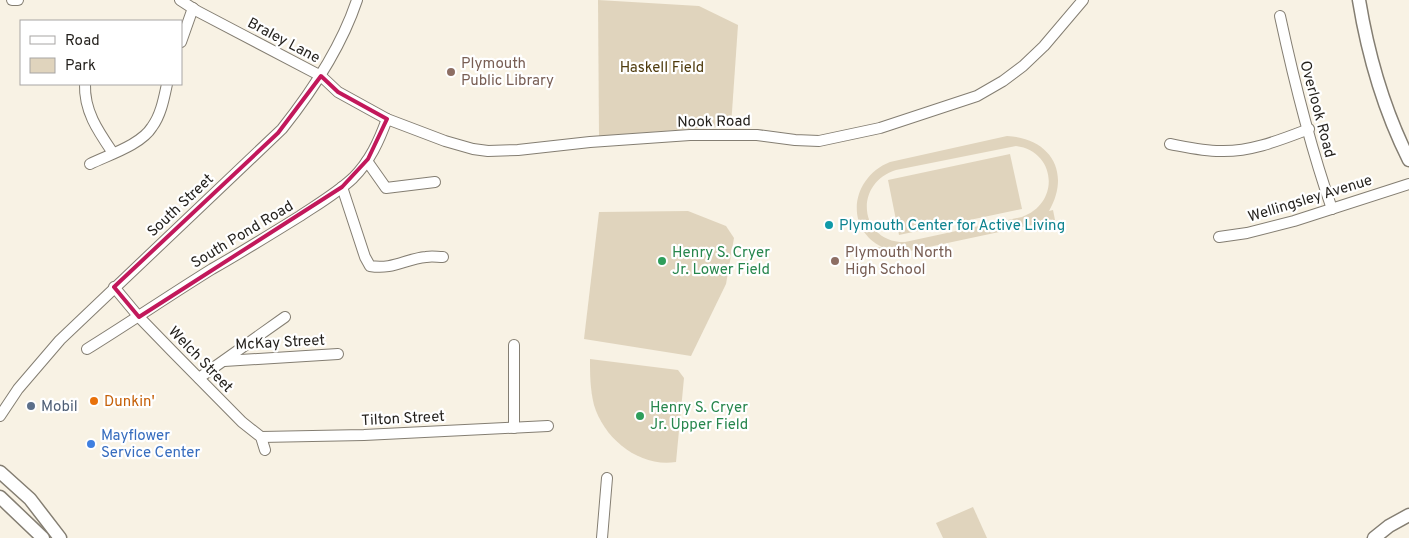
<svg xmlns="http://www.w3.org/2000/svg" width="1409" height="538" font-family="Overpass,sans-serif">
	<rect width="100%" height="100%" fill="#f8f2e4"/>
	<g fill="#e0d4bd" fill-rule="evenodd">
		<path d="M598,0L699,6L738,25L731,126L599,136Z"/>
		<path d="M1007,136C1051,138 1071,173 1049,211L1053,210L1055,220L877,258L875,248L882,247C843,227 852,177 890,162ZM1016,146C1056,151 1061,203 1022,217L905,242C860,243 852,184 896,170Z"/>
		<path d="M1010,154L1022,209L899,235L888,180Z"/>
		<path d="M688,211L726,226L734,238L726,284L691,356L584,339L599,212Z"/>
		<path d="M590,359L678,370L684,378L676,462C640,468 604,439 594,405C590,389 590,374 590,359Z"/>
		<path d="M973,507L987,538H943L936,523Z"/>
	</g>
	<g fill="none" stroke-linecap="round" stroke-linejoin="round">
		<g stroke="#847e72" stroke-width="12">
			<g id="minor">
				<path d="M12,0H18"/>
				<path d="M180,0L197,11L321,76L338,92L387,119L445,141L473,149L488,151L518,150L590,142L690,135H757L795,140L819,141L880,128L977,96L1003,81L1023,66L1044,46L1083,0"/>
				<path d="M1280,16C1294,81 1310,146 1332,209"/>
				<path d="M181,42L193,8"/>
				<path d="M85,84C84,111 98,131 113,153"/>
				<path d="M1170,144C1186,147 1203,151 1220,151C1251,152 1280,140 1309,129"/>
				<path d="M367,161L386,188L435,182"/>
				<path d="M90,164C108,155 141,145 152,127C161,115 164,98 167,84"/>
				<path d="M342,187L365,257L370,266C393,270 405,259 426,257C432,256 437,257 443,257"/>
				<path d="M1219,237L1247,233L1294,221L1409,184"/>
				<path d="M114,287L139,317L171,350L242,422L261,437L265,450"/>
				<path d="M87,349C129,323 170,295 212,269C242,252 271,234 300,216C318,204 337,193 353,178C370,161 379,141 387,119"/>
				<path d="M224,361L338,354"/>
				<path d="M199,378L285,317"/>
				<path d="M0,416L18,389L60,340L282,129C313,90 341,48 357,0"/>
				<path d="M514,428V345"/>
				<path d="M261,437L364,435L548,426"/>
				<path d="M602,538L607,478"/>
			</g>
		</g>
		<g stroke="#847e72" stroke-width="15">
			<g id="major">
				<path d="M1359,0C1368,55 1384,110 1409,160"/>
				<path d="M0,472L30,499L60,538"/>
				<path d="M0,497L43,538"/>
				<path d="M1374,538L1389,526L1409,515"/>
			</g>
		</g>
		<use href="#minor" stroke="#fff" stroke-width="10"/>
		<use href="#major" stroke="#fff" stroke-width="12"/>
	</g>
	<path fill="none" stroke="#c2185b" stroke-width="4" stroke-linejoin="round" d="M321,76L338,92L387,119L368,159L342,187L139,317L114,287L278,133Z"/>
	<g fill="#8d6e63" stroke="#fff" stroke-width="2">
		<circle cx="451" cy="72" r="5"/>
		<circle cx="835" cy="261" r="5"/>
	</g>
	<circle fill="#0f9aa8" stroke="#fff" stroke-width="2" cx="829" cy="225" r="5"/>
	<g fill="#2e9e5b" stroke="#fff" stroke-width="2">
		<circle cx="662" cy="261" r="5"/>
		<circle cx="640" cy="416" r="5"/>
	</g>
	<circle fill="#e8710a" stroke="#fff" stroke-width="2" cx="94" cy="401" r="5"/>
	<circle fill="#5c6f8a" stroke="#fff" stroke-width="2" cx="31" cy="406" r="5"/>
	<circle fill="#3f7fe0" stroke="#fff" stroke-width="2" cx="91" cy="444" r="5"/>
	<g text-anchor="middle" stroke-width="4.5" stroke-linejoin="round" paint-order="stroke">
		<g font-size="15" fill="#221f1b" stroke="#fff">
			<text transform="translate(284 40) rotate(28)" y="5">Braley Lane</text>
			<text transform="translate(1318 109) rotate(75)" y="5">Overlook Road</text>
			<text transform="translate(714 121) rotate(-1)" y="5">Nook Road</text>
			<text transform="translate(1310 198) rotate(-17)" y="5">Wellingsley Avenue</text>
			<text transform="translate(180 205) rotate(-43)" y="5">South Street</text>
			<text transform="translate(242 234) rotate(-31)" y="5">South Pond Road</text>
			<text transform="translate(280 342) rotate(-3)" y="5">McKay Street</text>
			<text transform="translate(201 359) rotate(46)" y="5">Welch Street</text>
			<text transform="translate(403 418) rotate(-3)" y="5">Tilton Street</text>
		</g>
		<g font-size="15" fill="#785e54" stroke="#fff" text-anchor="start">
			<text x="461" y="68">Plymouth<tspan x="461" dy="17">Public Library</tspan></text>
			<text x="845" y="257">Plymouth North<tspan x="845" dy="17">High School</tspan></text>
		</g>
		<g font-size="15" fill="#503c0e" stroke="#fff">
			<text x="662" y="72">Haskell Field</text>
		</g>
		<g font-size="15" fill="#0d838f" stroke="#fff" text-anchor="start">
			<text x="839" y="230">Plymouth Center for Active Living</text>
		</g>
		<g font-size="15" fill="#27864d" stroke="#fff" text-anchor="start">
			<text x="672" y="257">Henry S. Cryer<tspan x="672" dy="17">Jr. Lower Field</tspan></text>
			<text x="650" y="412">Henry S. Cryer<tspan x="650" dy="17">Jr. Upper Field</tspan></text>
		</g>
		<g font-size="15" fill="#c56008" stroke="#fff" text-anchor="start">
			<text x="104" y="406">Dunkin'</text>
		</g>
		<g font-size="15" fill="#4e5e75" stroke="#fff" text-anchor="start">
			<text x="41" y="411">Mobil</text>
		</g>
		<g font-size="15" fill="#366cbe" stroke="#fff" text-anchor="start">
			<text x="101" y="440">Mayflower<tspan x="101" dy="17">Service Center</tspan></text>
		</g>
	</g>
	<rect x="20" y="20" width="162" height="65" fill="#ffffff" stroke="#a7a5a4"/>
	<rect x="30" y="36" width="25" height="8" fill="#ffffff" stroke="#a7a5a4"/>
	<text x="65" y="45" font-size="15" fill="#221f1b">Road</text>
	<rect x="30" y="58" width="25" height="15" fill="#e0d4bd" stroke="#a7a5a4"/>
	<text x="65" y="70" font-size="15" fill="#221f1b">Park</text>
</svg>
